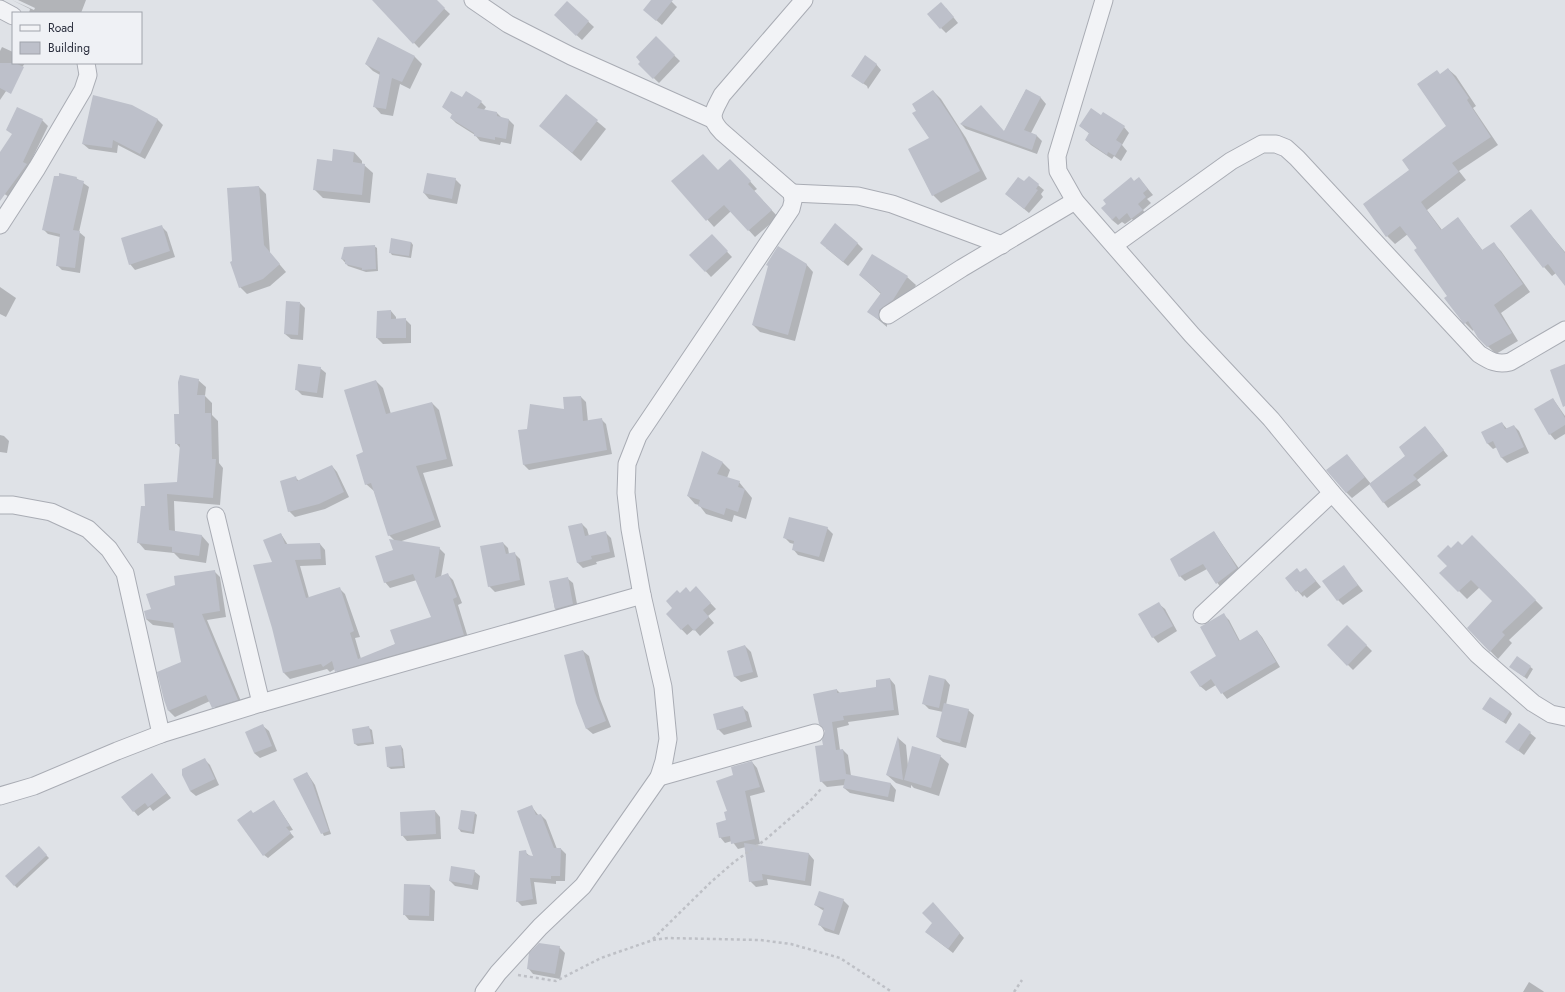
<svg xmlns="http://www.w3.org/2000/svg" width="1565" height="992" font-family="Jost,sans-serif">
	<rect width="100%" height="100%" fill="#dfe2e7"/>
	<g fill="#0003">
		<path d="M12,0L34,10L35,8L18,0H86L81,13H29L30,9Z"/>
		<path d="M373,0H435L450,14L419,48Z"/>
		<path d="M653,0H670L677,7L662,25L650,15Z"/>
		<path d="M567,2L594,27L582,40L561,21Z"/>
		<path d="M946,8L958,23L946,33L941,28Z"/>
		<path d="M378,38L415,57L422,64L410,89L400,84L393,116L381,114L374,106L380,75L373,71L366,64Z"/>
		<path d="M656,38L680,61L659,83L639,64Z"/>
		<path d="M2,47L13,52V63H25L0,100V51Z"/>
		<path d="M876,64L881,70L868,89L867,86L852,76Z"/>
		<path d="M1448,69L1456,76L1476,106L1473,108L1498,145L1459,171L1466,180L1427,210L1442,230L1458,218L1483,251L1494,244L1501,251L1530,292L1501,313L1518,341L1496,354L1479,338L1474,329L1473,331L1465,323L1408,234L1395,244L1387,236L1411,170L1448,126L1440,75Z"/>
		<path d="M1026,90L1041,98L1046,104L1031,133L1037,136L1042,141L1037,154L966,129L961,124L1004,132Z"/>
		<path d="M933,91L941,99L966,138L987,179L941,203L933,195Z"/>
		<path d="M566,95L606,129L581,161L541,126Z"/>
		<path d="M462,99L481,102L486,107L484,110L497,113L502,118L509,120L514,125L511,144L501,142L500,145L480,141L475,135L456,123L451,118L453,115L443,107Z"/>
		<path d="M157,119L163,125L145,159L118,145L117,153L89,149L83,144Z"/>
		<path d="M42,120L48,126L28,167L9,197L0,191V155Z"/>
		<path d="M1080,126L1124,127L1129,133L1122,145L1127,151L1121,161L1114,156L1112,159L1091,145L1086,140L1090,134Z"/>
		<path d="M354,152L362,161V164L364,165L373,173L370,203L323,198L314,189L333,162Z"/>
		<path d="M737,167L757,189L754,191L778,217L755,237L731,211L714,227L673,181Z"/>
		<path d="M76,178L89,187L79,232L85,237L80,273L62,270L57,265L60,237L48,234L43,229Z"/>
		<path d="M1139,178L1153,195L1147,199L1151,203L1143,210L1147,216L1137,224L1132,219L1125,224L1122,222L1118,225L1112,220L1107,204Z"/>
		<path d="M455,179L461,185L457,204L429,199L424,193Z"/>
		<path d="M1024,183L1038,185L1044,190L1041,194L1043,197L1029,213L1006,194Z"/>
		<path d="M259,187L266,194L270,253L286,272L270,286L247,294L240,287L233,262Z"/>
		<path d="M1530,210L1565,252V285L1556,273L1552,276L1544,267L1511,226Z"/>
		<path d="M161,226L167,232L175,257L135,270L130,264Z"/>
		<path d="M717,241L732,257L711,277L691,255Z"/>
		<path d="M411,242L413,245L411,258L392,255L390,252Z"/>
		<path d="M857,243L863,249L848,266L826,248Z"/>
		<path d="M374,246L377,248L378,271L366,272L348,266L342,259Z"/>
		<path d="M806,264L813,272L795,341L760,332L753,325L769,266Z"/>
		<path d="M860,275L907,277L916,285L902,308L887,319V327L869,312L881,294Z"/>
		<path d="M0,287L16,298L6,317L0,314Z"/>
		<path d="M300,303L305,308L303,340L291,339L285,334Z"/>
		<path d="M391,311L396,317V320L405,319L411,325V343L383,344L377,338L378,312Z"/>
		<path d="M320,368L326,373L323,398L302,395L296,389Z"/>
		<path d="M198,380L206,387L205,396L212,403V415L218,421L219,463L223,468L220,505L174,501L175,532L202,536L209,544L206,563L180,559L174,553L145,550L138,542L146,507L178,483L181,449L176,443L180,415Z"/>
		<path d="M376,381L383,388L391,414L432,403L439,410L453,466L423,473L441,527L399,542L439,548L445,554L441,577L447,574L453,580L462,603L458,605L469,641L341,677L335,669L330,672L327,669L290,679L284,673L273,627V563L281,534L288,545L320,544L325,550L326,565L300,566L309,598L339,588L345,594L360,637L355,638L361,659L396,644L432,618L417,580L390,588L385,582L394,551L395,541L389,535L374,491L366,484L365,453Z"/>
		<path d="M581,397L586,402L588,422L601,419L606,424L612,454L529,470L524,465L528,430L565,410Z"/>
		<path d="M1553,399L1565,416V434L1555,440L1550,434Z"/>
		<path d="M1502,423L1507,429L1514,426L1519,431L1529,453L1507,463L1502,458L1497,447L1493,449L1488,444L1483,432Z"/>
		<path d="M1430,433L1448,456L1417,480L1421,485L1388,508L1370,484L1352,498L1346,492L1347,455L1371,484L1407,456Z"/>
		<path d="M0,435L4,436L9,441L7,453L0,452Z"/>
		<path d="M703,452L723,463L730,470L727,478L739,482L752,498L746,519L734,515L732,522L706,514L699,505L695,504L688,496Z"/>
		<path d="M332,466L337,472L349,497L325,509L295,517L289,511L296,478L299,481Z"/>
		<path d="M582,524L587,529L589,536L605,532L611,538L615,557L596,562L597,564L583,568L577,562Z"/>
		<path d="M827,528L833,534L824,562L798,555L793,549L794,544L790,543L784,537Z"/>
		<path d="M1214,532L1242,573L1222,589L1207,569L1185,581L1180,576Z"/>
		<path d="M1472,536L1543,608L1509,640L1512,643L1498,659L1468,628L1493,601L1480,587L1467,599L1441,573L1448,566L1451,549L1462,546Z"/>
		<path d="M503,543L508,548L509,554L514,553L520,559L525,585L495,592L489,586Z"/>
		<path d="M1343,566L1363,591L1343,605L1338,600Z"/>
		<path d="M214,571L220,577L226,617L207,620L243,706L219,713L210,701L175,717L169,711L165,700L182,663L175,628L153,625L146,619L152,610L176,586Z"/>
		<path d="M1300,573L1311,575L1321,587L1307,598L1304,595L1303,597L1286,578Z"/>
		<path d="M567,578L573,583L578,609L561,614L555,609L550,582Z"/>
		<path d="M690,593H701L716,609L708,616L714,623L700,636L694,629L687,635L667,614Z"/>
		<path d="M1159,604L1165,609L1177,631L1158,643L1153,637Z"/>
		<path d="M1224,615L1229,620L1240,641L1257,631L1262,637L1280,667L1227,699L1216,685L1206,691L1200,686L1217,656Z"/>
		<path d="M1347,626L1372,651L1353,670L1328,645Z"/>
		<path d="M745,646L751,652L758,677L741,682L735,677L728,651Z"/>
		<path d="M583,651L589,656L600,699L611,727L593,734L587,729L577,703Z"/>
		<path d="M1517,657L1533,669L1527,679L1513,669Z"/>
		<path d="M890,679L895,685L899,715L848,722L849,725L837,728L840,750H843L848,755L851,776L891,784L896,790L894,802L850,793L844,788L845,785L827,787L821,781L824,746L837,690L840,693L878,688Z"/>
		<path d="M945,679L950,685L946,705L968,710L974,715L966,748L943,742L937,737L943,712L929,709L923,703Z"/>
		<path d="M742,707L748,712L752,727L724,735L718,729Z"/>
		<path d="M1486,711H1510L1512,714L1506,724Z"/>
		<path d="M1519,724L1536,738L1524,755L1507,742Z"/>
		<path d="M263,726L269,731L277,751L260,758L254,753Z"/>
		<path d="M369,728L372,730L374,744L358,746L355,744L353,730Z"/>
		<path d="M898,738L906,745L908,766L940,756L949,764L939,796L914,788L911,785V788L896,783L887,775Z"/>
		<path d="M401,746L403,749L405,768L391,769L388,767Z"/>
		<path d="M204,759L210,765L219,785L196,796L190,791Z"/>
		<path d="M752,762L757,768L765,792L750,796L760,844L753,846L809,854L814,860L811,886L767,879L768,885L756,887L750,881L746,847L738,849L732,841L725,843L720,837L727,821L735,775Z"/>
		<path d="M307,773L315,785L331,834L324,836L295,780Z"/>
		<path d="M152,774L171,798L153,811L150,807L138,816L122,797Z"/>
		<path d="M274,801L293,830L289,831L294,837L268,858L264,855L253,814Z"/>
		<path d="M532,807L539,816L541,815L546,820L557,849H561L566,854L565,881H556V884L534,882L537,904L522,906L517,901L525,852L530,856L535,857Z"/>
		<path d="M435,811L440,817L441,839L407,841L402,835Z"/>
		<path d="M475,813L477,815L474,834L461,832L459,829Z"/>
		<path d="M39,848L49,858L17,888L6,876Z"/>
		<path d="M474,871L480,876L478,890L455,886L450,881Z"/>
		<path d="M430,886L435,891L434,921L409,920L404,914Z"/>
		<path d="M843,900L849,906L839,935L825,931L820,925L824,911L815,905Z"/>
		<path d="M937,908L964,938L953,953L926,932L933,923Z"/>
		<path d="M559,947L565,953L560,979L533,974L528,968Z"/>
		<path d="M1529,982L1543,991L1544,992H1523Z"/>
	</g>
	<g fill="#bdc0ca">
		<path d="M372,0H437L445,8L413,44Z"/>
		<path d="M651,0H673L656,21L643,10Z"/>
		<path d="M567,1L589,21L576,36L554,15Z"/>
		<path d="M941,2L954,17L940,29L927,14Z"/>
		<path d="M656,36L675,55L653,79L638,64L640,62L636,57Z"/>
		<path d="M378,37L415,56L402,82L392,78L386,109L373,107L380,72L365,64Z"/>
		<path d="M865,55L877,64L863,84L851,76Z"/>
		<path d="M0,63H15L24,67L11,94L0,88Z"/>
		<path d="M1448,68L1469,98L1467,100L1491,137L1452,163L1459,172L1421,202L1441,230L1458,217L1482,250L1494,242L1523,284L1494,305L1512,333L1487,347L1478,338L1468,321L1464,324L1444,298L1447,296L1414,250L1417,248L1400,226L1386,237L1363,204L1409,170L1402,160L1446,126L1417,84L1437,70L1440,74Z"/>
		<path d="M1026,89L1041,97L1024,130L1037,135L1032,150L960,124L981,105L1004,131Z"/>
		<path d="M933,90L959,129L980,171L932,196L908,149L929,138L912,113L916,111L912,104Z"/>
		<path d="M451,91L462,97L466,91L482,101L477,108L497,112V116L509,119L506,139L495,137V140L474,136V133L450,118L452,114L442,107Z"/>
		<path d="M566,94L598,120L572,153L539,126Z"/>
		<path d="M93,95L132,105L158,119L140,154L113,140L112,148L82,144Z"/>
		<path d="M17,107L43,119L23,162L27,164L0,201V152L12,134L6,130Z"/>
		<path d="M1091,108L1101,115L1103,112L1125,126L1116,140L1122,144L1115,156L1108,152L1107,155L1085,140L1089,133L1079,126Z"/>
		<path d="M333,149L354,152L353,162L365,164L362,195L313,190L317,159L332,161Z"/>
		<path d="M703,154L718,170L730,159L751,181L748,184L772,210L748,231L724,205L706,221L671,181Z"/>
		<path d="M59,173L77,177L76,179L84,181L73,230L80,231L75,268L56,266L60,234L42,230L54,176H59Z"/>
		<path d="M427,173L456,178L452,199L423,193Z"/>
		<path d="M1029,176L1039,184L1036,189L1038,190L1024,209L1005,194L1018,177L1024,181Z"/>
		<path d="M1131,177L1134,181L1139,177L1148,189L1143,193L1146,197L1138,204L1143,210L1131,219L1127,213L1119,220L1116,216L1112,220L1101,208L1106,204L1103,200Z"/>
		<path d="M259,186L264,245L280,264L263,279L239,288L230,262L232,261L227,188Z"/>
		<path d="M1531,209L1565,253V286L1548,264L1543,268L1510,226Z"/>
		<path d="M835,223L858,243L843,262L820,243Z"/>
		<path d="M162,225L170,251L129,265L121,238Z"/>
		<path d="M712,234L728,251L705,272L689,255Z"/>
		<path d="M391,238L411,242L409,256L389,253Z"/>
		<path d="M375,245L376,269L362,270V268L345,264V260L341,259L344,247Z"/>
		<path d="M778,246L807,264L788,335L752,325L768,266L766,265Z"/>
		<path d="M872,254L908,276L893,300L879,310V320L867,312L881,293L859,275Z"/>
		<path d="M286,301L300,302L298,335L284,334Z"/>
		<path d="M391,310V319L406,318V338H376L377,311Z"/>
		<path d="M298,364L321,367L317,393L295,390Z"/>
		<path d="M1565,364V406L1563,407L1550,370Z"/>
		<path d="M180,375L199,379L197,395H205V413H211L212,459H216L213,498L167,494L169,530L202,535L199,556L172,552V547L137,543L141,506H145L144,484L177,482L180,444H175L174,414H179L178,382Z"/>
		<path d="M376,380L386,414L432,402L447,459L416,466L435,520L388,536L371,483L365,485L356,455L363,452L344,390Z"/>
		<path d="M581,396L583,421L602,418L607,450L523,465L518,430L527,429L530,404L564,409L563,397Z"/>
		<path d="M1553,398L1565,418V425L1549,435L1534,409Z"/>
		<path d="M1502,422L1505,429L1514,425L1524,447L1501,458L1493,441L1487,444L1481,432Z"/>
		<path d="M1425,426L1444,450L1413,475L1417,479L1383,503L1369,484L1405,456L1399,447Z"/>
		<path d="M702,451L723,462L717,474L740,481L738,487L745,489L738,512L726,508L724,515L698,506L700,500L687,496Z"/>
		<path d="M1347,454L1365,477L1346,493L1326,470Z"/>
		<path d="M332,465L344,492L319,504L288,512L280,481L296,476L297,481Z"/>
		<path d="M789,517L828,527L819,557L792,550L794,541L783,538Z"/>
		<path d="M582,523L585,536L606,531L610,552L591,556L592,559L577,563L568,526Z"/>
		<path d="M1214,531L1237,568L1216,584L1203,564L1179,577L1170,559Z"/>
		<path d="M281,533L285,544L320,543L321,559L295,560L306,598L340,587L354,631L350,633L358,659L395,644L390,630L431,617L413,574L384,583L375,556L393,550L389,539L440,547L435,578L448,573L457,597L453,599L464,635L335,672L332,661L323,667L321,664L283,673L272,628L253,565L272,562L263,540Z"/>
		<path d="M1472,535L1536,600L1502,632L1505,635L1490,652L1467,628L1492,601L1471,580L1458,592L1439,573L1447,566L1437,556L1448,545L1451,548L1458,541L1462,545Z"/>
		<path d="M503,542L506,554L515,552L520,580L488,587L480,546Z"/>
		<path d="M1344,565L1358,585L1337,601L1322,581Z"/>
		<path d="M1297,568L1300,572L1306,568L1316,581L1301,593L1298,590L1296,592L1285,578Z"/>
		<path d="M215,570L220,611L202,614L238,700L212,708L206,695L168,711L164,700L157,672L181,662L173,623L146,619L144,611L151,609L146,594L175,585L174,576Z"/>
		<path d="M568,577L573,604L555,609L549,581Z"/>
		<path d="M696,586L711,603L703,610L709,617L694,631L688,624L681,630L666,614L672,608L666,601L677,590L680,593L686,587L690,592Z"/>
		<path d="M1159,602L1173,626L1152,638L1138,614Z"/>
		<path d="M1224,613L1239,641L1257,630L1276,662L1221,694L1211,679L1200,687L1190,672L1216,656L1200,627Z"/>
		<path d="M1347,625L1367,645L1347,666L1327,645Z"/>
		<path d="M745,645L753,672L734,677L727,651Z"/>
		<path d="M583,650L595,693L606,721L586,729L576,703L564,655Z"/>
		<path d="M1517,656L1531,666L1524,677L1509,667Z"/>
		<path d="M929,675L945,679L939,708L922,704Z"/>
		<path d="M890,678L894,710L843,716L844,720L832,722L836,750L843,749L846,774L891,783L888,797L843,788L845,779L820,782L815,746L823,745L822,740L825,731L819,724L813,694L837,689V693L876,687V680Z"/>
		<path d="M1490,697L1510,711L1503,722L1482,709Z"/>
		<path d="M944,703L969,709L960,743L936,737Z"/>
		<path d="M743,706L747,721L717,730L713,714Z"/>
		<path d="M1519,723L1531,732L1518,751L1505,742Z"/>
		<path d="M263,724L272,746L254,753L245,732Z"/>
		<path d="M369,726L372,742L354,744L352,729Z"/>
		<path d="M898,736L903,780L886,775Z"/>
		<path d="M401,745L403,766L387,767L385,747Z"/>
		<path d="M912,746L941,755L931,788L904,780Z"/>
		<path d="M205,758L215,779L190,791L182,775V769Z"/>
		<path d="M752,761L760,787L745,791L755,839L731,844L730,836L719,838L716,823L726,820L724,812L727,811L716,781L733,775L731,767Z"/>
		<path d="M307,772L312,782L329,831L321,834L293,779Z"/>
		<path d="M152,773L167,793L148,807L145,803L133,812L121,797Z"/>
		<path d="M274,800L290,826L286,827L291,833L263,856L237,820L251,810L253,813Z"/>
		<path d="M532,805L536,815L541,814L554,848H561L560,876H551V879L530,878L533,899L516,902L519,851L526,850L527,855L533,856L517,811Z"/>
		<path d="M435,810L436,834L401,836L400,812Z"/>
		<path d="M461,810L475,812L472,832L458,829Z"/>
		<path d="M744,843L809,853L805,881L762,874L763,880L749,882Z"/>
		<path d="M39,846L47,855L14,886L5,876Z"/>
		<path d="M451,866L475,870L472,885L449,881Z"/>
		<path d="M404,884L430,885L429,916L403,915Z"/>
		<path d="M819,891L844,899L834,931L818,925L824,908L814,905Z"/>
		<path d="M933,902L960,933L948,949L925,932L932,923L922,913Z"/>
		<path d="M539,943L560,946L555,974L527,969L529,953Z"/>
	</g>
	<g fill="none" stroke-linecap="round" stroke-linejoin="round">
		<g stroke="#a9acb4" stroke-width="19">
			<g id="minor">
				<path d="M473,0L508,24L571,56L712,119"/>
				<path d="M1104,0L1057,156L1058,171L1075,201L1192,335L1271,419L1332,493L1477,654L1533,703L1551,714L1565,717"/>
				<path d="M0,9L13,16"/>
				<path d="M792,193L858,196L892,204L1002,245"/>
				<path d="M0,225L37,168L83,90L88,75L86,63"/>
				<path d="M1114,245L1231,161L1262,144H1276L1286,148L1297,158L1479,354C1490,361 1497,365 1510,362L1565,330"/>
				<path d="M888,315L962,268L1075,201"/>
				<path d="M0,505H13L51,512L88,529L109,549L125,573L161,734"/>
				<path d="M216,516L261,703"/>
				<path d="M1202,615L1332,493"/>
				<path d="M659,777L815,733"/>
				<path d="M0,796L34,786L117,751L161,734L261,703L642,595"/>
				<path d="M484,992L498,973L540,927L583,886L659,777L664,761L668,739L663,687L642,595L630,529L626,493L627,464L638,436L791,209L793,201L792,193L722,132C707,117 714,111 722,95L804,0"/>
			</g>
		</g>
		<g stroke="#bec0c6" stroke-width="2.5" stroke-dasharray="3 3" stroke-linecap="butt">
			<path d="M653,939L711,882L734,862L765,840L810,801L822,788"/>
			<path d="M518,975L556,981L601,958L653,940L668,938L760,940L791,944L840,958L892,992"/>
			<path d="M1014,992L1022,980"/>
		</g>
		<use href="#minor" stroke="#f2f3f6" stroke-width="17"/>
	</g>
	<rect x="12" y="12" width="130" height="52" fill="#eff1f5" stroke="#a0a3ab"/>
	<rect x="20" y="25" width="20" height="6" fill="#f2f3f6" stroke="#a0a3ab"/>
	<text x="48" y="32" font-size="12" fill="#2a2e3d">Road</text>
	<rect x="20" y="42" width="20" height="12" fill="#bdc0ca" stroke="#a0a3ab"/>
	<text x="48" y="52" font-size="12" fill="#2a2e3d">Building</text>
</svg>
